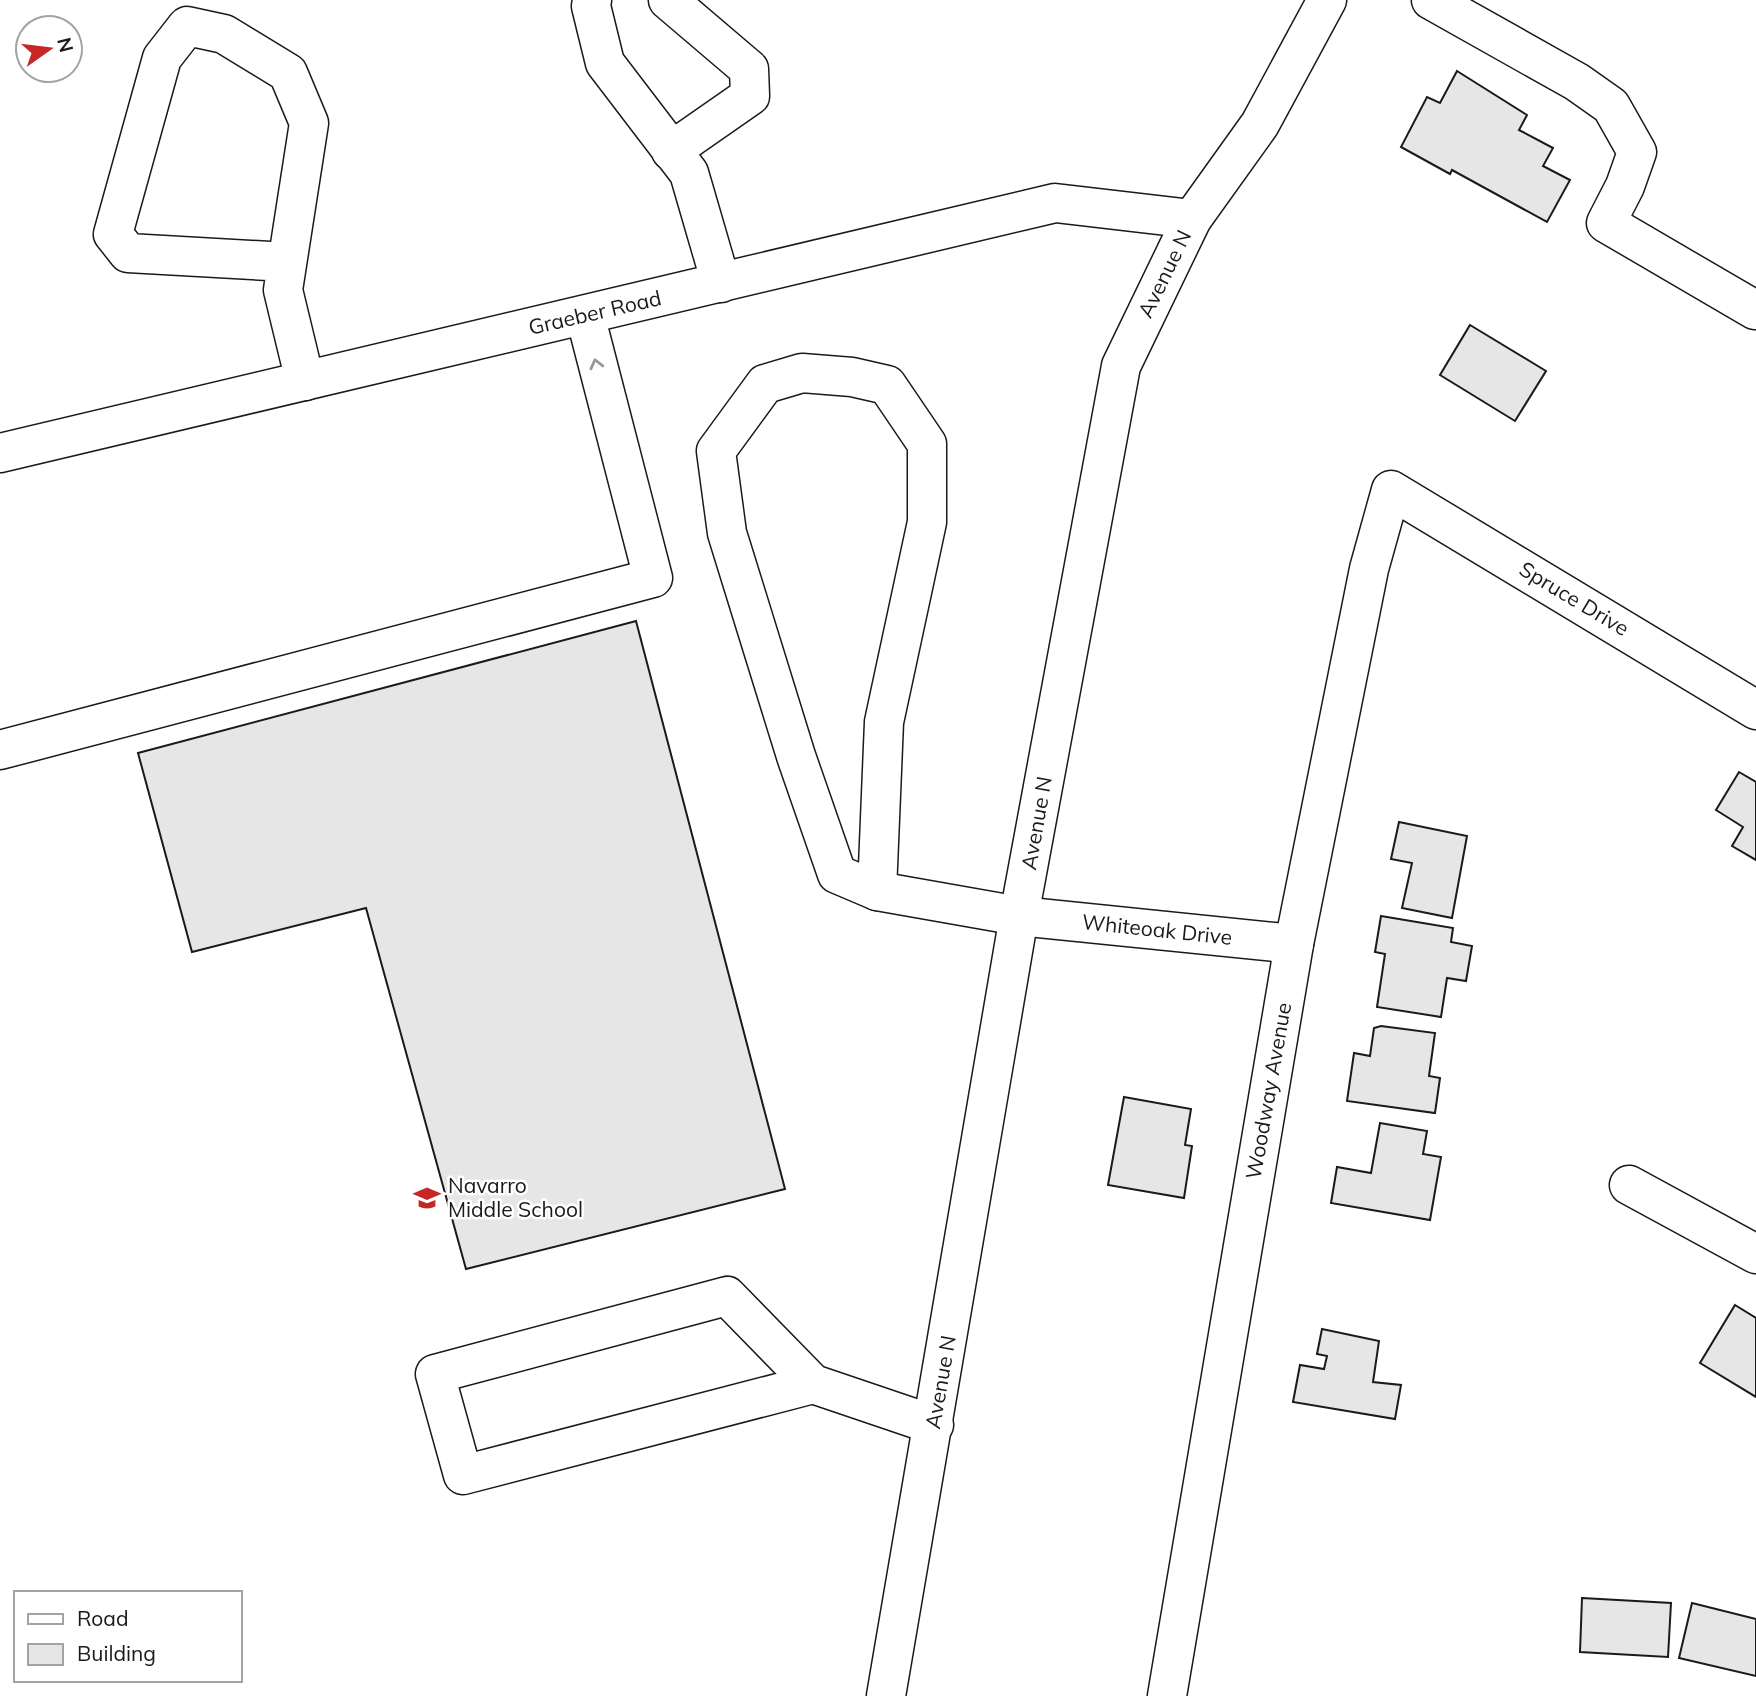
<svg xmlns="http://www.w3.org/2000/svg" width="1756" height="1696" font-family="Mulish,sans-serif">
	<rect width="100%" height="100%" fill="#fff"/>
	<g fill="#e6e6e6" stroke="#1a1a1a" stroke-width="2">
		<path d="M1457,71L1527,115L1519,130L1553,148L1543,166L1570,180L1547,222L1452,170L1450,174L1401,147L1427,97L1440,103Z"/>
		<path d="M1470,325L1546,371L1515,421L1440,375Z"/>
		<path d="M636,621L785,1189L466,1269L366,908L192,952L138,753Z"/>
		<path d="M1739,772L1756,782V860L1732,846L1743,827L1716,810Z"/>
		<path d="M1399,822L1467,836L1452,918L1402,908L1412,863L1391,859Z"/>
		<path d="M1381,916L1453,928L1451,942L1472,946L1466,981L1447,978L1441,1017L1377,1007L1385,954L1375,952Z"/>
		<path d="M1381,1026L1435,1033L1429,1076L1440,1078L1435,1113L1347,1101L1354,1053L1370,1056L1374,1028Z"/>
		<path d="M1124,1097L1191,1109L1185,1145L1192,1146L1184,1198L1108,1185Z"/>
		<path d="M1380,1123L1427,1131L1423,1154L1441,1157L1430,1220L1331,1203L1337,1167L1371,1173Z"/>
		<path d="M1735,1305L1756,1318V1397L1700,1363Z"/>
		<path d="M1322,1329L1379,1341L1373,1382L1401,1385L1395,1419L1293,1402L1300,1365L1324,1369L1327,1356L1317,1354Z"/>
		<path d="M1582,1598L1671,1603L1668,1657L1580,1652Z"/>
		<path d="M1692,1603L1756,1619V1676L1679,1658Z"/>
	</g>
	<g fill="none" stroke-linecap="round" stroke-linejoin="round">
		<g stroke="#1a1a1a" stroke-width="41">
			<g id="minor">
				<path d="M592,0L591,6L605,63L689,173L721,283"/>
				<path d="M668,0L749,69L750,96L671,151"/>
				<path d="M1431,0L1577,82L1611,106L1637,152L1625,186L1606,223L1755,310"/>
				<path d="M287,262L128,253L113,234L162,58L187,26L224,34L288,73L309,123L283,290L305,381"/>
				<path d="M802,373L852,377L887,385L927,444V522L884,722L877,891L837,874L796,756L727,533L716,451L765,384Z"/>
				<path d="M0,453L1055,203L1192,219"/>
				<path d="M0,750L653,578L585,315"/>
				<path d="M877,891L1019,916L1294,944"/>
				<path d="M1629,1185L1756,1254"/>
				<path d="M813,1384L463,1475L435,1374L727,1296L813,1384L934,1425"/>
				<path d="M886,1696L1019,916L1121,366L1192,219L1260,124L1327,0"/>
				<path d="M1167,1696L1294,944L1369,569L1391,490L1756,710"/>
			</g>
		</g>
		<use href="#minor" stroke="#fff" stroke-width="38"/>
	</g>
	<defs><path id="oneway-chevron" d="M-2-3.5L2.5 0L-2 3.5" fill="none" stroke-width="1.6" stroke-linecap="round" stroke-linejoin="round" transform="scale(1.75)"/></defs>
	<use stroke="#989898" href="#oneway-chevron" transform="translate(596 364) rotate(-104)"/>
	<defs>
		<g id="school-bare" transform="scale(2.1)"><path d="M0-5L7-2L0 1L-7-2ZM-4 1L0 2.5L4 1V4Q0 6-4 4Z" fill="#c62828" stroke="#fff" stroke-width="2.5" paint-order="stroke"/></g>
	</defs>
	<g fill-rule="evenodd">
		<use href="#school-bare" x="427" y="1198"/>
	</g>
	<g text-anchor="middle" stroke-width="5" stroke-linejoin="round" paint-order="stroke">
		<g font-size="21" fill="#1a1a1a" stroke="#fff">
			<text transform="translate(1165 274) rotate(-64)" y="7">Avenue N</text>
			<text transform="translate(595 313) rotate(-13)" y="7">Graeber Road</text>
			<text transform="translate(1574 599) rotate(31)" y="7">Spruce Drive</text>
			<text transform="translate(1037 823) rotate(-80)" y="7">Avenue N</text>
			<text transform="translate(1157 930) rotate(6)" y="7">Whiteoak Drive</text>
			<text transform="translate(1269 1091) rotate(-80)" y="7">Woodway Avenue</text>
			<text transform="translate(941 1382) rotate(-80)" y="7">Avenue N</text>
		</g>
		<g font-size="21" fill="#1a1a1a" stroke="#fff" text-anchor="start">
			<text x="448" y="1193">Navarro<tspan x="448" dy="24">Middle School</tspan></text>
		</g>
	</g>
	<rect x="14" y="1591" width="228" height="91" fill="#ffffff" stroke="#a3a3a3" stroke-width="2"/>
	<rect x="28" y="1614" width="35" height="10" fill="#ffffff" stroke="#a3a3a3" stroke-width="2"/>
	<text x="77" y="1626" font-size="21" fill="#1a1a1a">Road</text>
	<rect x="28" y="1644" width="35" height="21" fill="#e6e6e6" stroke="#a3a3a3" stroke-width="2"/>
	<text x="77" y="1661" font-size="21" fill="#1a1a1a">Building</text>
	<g transform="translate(49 49) rotate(76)"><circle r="33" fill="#ffffff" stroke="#a3a3a3" stroke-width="2"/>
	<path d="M0-5L12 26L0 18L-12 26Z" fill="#c62828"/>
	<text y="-10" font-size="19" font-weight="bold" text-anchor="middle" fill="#1a1a1a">N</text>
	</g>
</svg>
